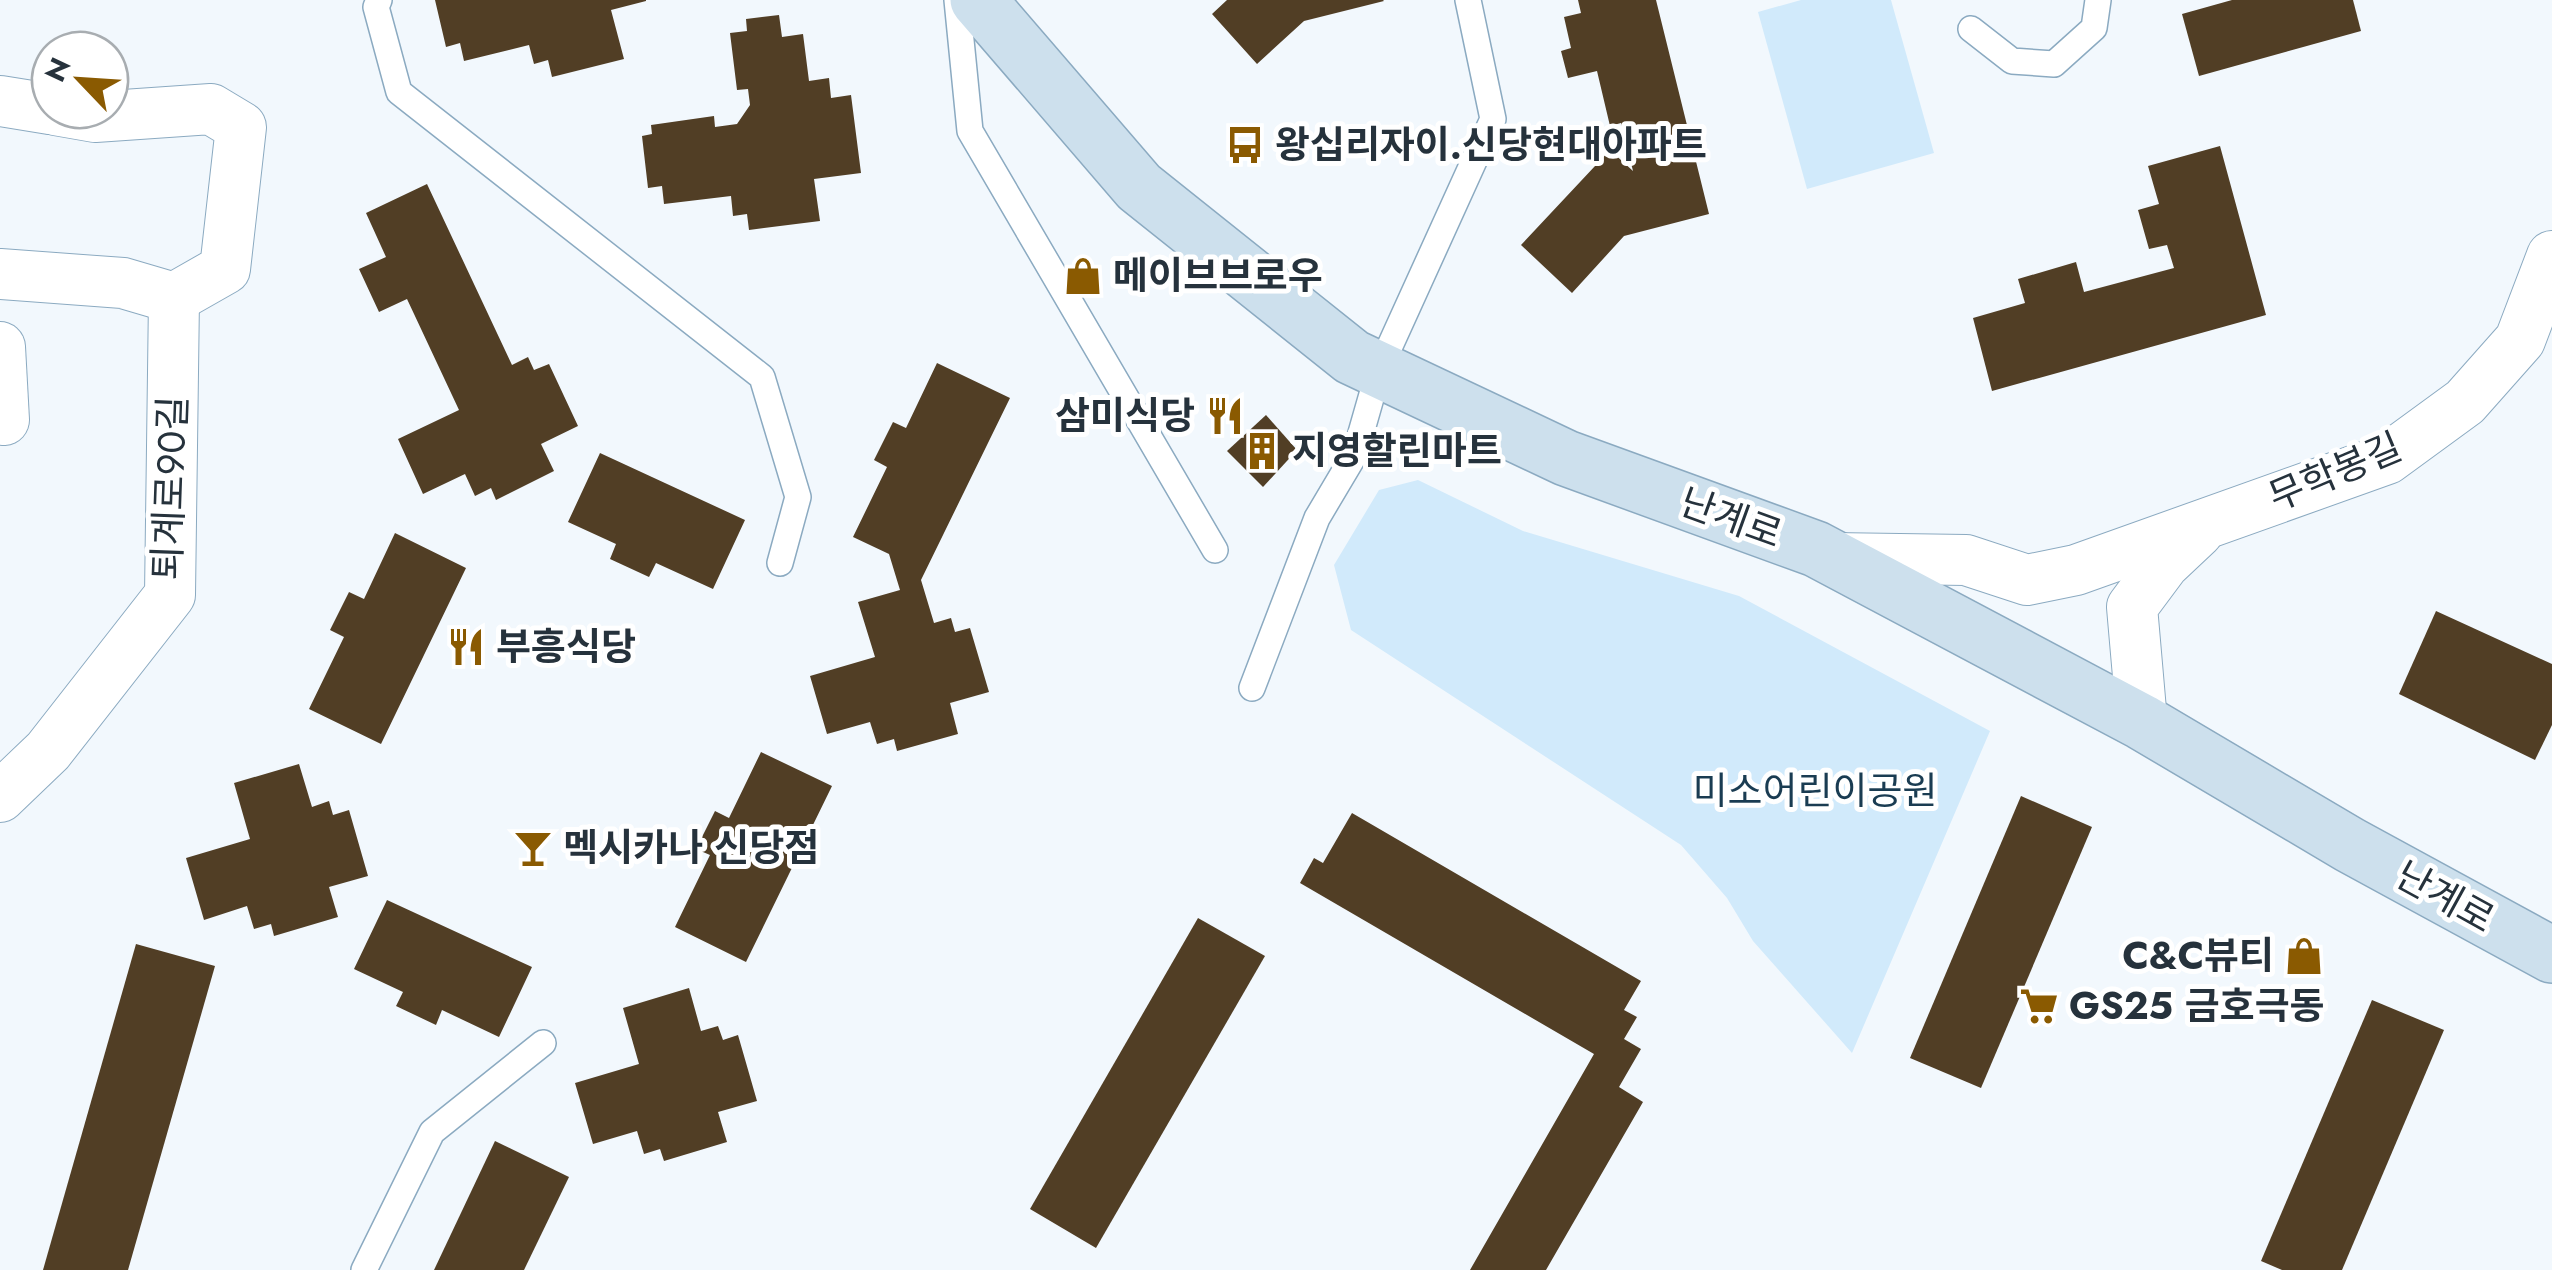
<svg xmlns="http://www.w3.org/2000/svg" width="2552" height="1270" font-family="Jost,'Noto Sans KR',sans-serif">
	<rect width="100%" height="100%" fill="#f2f8fd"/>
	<g fill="#d1eafb">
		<path d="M1801,0H1891L1934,153L1807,189L1758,12Z"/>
		<path d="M1418,480L1523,531L1739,596L1990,731L1852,1053L1753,941L1727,898L1681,845L1351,630L1334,565L1379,490Z"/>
	</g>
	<g fill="#513e25">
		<path d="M435,0H646V1L611,10L624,59L552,77L548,60L534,64L529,45L464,61L460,43L446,47Z"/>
		<path d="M1227,0H1383L1384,1L1304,21L1257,64L1212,14Z"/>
		<path d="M1578,0H1656L1709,214L1624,236L1572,293L1521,245L1610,150L1633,171L1621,123L1610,126L1597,71L1568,78L1561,51L1571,48L1564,17L1581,13Z"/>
		<path d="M2353,0L2361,31L2199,76L2182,14L2232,0Z"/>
		<path d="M779,15L782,37L803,34L809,81L829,78L831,98L851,95L861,173L814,179L820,221L749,230L747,214L733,216L731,196L664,204L662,186L648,188L642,136L652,134L651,125L714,116L715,127L737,124L750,105L748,89L737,90L730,33L747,31L746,19Z"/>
		<path d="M2220,146L2266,315L1992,391L1973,318L2025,303L2018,279L2076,262L2084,292L2174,268L2167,245L2149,249L2138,210L2159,204L2148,166Z"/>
		<path d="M427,184L512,365L528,357L534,370L549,364L578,426L541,444L554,471L496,500L491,488L475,496L465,474L423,494L398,439L459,410L407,299L379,312L359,269L386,257L366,213Z"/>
		<path d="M937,363L1010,398L921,580L934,623L951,618L955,632L970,628L989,692L950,703L958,734L897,751L894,739L877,744L870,722L827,734L810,676L875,657L858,602L900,590L889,554L853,537L887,467L874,460L893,422L906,428Z"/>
		<path d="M1266,415L1297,450L1263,487L1227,451Z"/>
		<path d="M600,453L745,520L713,589L656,563L649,577L610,559L616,544L568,522Z"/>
		<path d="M395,533L466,568L381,744L309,709L344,637L330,630L349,592L364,599Z"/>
		<path d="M2436,611L2552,664V725L2535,760L2399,694Z"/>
		<path d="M761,752L832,786L746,962L675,927L710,855L696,849L715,811L729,818Z"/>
		<path d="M299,764L312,807L329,801L333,815L349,810L368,876L329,887L338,917L274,936L271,924L254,929L247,906L204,920L186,858L250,839L234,783Z"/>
		<path d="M2021,796L2092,827L1981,1088L1910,1058Z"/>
		<path d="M1352,813L1641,981L1624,1010L1637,1017L1624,1039L1641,1049L1619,1087L1643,1102L1546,1270H1470L1594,1054L1300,883L1314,858L1323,863Z"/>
		<path d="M387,900L532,967L499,1037L442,1010L436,1025L396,1006L403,992L354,969Z"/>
		<path d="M1198,918L1265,956L1096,1248L1030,1209Z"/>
		<path d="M136,944L215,966L128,1270H43Z"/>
		<path d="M689,988L701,1031L718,1026L723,1040L738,1035L757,1101L718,1112L727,1142L664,1161L660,1149L644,1154L637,1131L593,1144L575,1083L639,1064L623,1008Z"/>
		<path d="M2372,1000L2444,1030L2342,1270H2282L2261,1261Z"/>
		<path d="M495,1141L569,1177L524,1270H434Z"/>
	</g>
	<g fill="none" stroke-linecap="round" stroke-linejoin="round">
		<g stroke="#8baac1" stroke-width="28">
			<g id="service">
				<path d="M379,0L376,7L399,92L762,377L798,497L780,563"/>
				<path d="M957,0L970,131L1215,550"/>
				<path d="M1971,29L2012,61L2054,64L2094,28L2098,0"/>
				<path d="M1252,688L1317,518L1355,454L1379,370L1493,119L1468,0"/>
				<path d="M364,1270L432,1132L543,1043"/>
			</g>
		</g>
		<g stroke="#8baac1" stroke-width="52">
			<g id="minor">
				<path d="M0,101L50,109"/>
				<path d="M0,274L123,283L174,298L225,269L241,127L211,109L95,117L55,110"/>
				<path d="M0,347L4,420"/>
				<path d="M1833,558L1966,560L2027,580L2076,570L2387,459L2465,402L2520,340L2552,256"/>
				<path d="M2142,722L2132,607L2164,564L2198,532"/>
				<path d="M0,797L48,751L170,595L174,298"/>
			</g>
		</g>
		<g stroke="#8baac1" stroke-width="58">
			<path id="secondary" d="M978,0L1139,187L1352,357L1566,458L1816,549L2142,722L2350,845L2552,955"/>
		</g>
		<use href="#service" stroke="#fff" stroke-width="25"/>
		<use href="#minor" stroke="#fff" stroke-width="50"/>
		<use href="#secondary" stroke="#cde0ed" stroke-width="55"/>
	</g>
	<defs>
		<g id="bus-bare" transform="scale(3)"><path d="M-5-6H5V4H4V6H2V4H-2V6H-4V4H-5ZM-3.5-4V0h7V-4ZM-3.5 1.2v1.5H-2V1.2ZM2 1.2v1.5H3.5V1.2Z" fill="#8a5a01" stroke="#fff" stroke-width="2.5" paint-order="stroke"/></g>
		<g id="shop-bare" transform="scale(3)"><path d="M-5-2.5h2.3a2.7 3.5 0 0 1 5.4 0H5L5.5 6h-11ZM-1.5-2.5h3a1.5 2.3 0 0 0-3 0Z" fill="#8a5a01" stroke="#fff" stroke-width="2.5" paint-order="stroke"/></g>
		<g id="restaurant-bare" transform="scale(3)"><path d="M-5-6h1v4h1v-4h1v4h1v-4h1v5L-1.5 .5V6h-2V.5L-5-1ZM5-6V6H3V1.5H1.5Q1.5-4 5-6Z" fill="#8a5a01" stroke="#fff" stroke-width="2.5" paint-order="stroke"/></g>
		<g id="building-bare" transform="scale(3)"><path d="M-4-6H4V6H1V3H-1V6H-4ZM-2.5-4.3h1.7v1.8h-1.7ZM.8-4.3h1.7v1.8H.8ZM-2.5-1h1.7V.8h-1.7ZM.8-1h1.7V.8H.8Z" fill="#8a5a01" stroke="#fff" stroke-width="2.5" paint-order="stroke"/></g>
		<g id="bar-bare" transform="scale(3)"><path d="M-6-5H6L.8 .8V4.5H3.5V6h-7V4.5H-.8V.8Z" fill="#8a5a01" stroke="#fff" stroke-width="2.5" paint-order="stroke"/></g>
		<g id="supermarket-bare" transform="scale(3)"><path d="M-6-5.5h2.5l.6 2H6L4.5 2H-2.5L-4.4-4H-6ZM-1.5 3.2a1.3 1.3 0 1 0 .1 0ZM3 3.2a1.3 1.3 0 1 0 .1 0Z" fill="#8a5a01" stroke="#fff" stroke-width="2.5" paint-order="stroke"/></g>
	</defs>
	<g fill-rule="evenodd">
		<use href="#bus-bare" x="1245" y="145"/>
		<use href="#shop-bare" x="1083" y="276"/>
		<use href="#restaurant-bare" x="1225" y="416"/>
		<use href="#building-bare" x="1262" y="451"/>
		<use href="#restaurant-bare" x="466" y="647"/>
		<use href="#bar-bare" x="533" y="848"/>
		<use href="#shop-bare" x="2304" y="956"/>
		<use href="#supermarket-bare" x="2039" y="1006"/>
	</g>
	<g text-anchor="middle" stroke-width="10" stroke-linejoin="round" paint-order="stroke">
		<g font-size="38" font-weight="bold" fill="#26323c" stroke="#fff" text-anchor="start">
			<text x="1275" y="158">왕십리자이.신당현대아파트</text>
			<text x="1113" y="289">메이브브로우</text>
			<text x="1195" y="429" text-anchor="end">삼미식당</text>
			<text x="1292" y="464">지영할린마트</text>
			<text x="496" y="660">부흥식당</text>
			<text x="563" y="861">멕시카나 신당점</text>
			<text x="2274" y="969" text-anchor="end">C&amp;C뷰티</text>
			<text x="2069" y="1019">GS25 금호극동</text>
		</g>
		<g font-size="38" fill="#26323c" stroke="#fff">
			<text transform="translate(2335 472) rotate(-23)" y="13">무학봉길</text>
			<text transform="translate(170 488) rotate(-88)" y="13">퇴계로90길</text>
			<text transform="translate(1731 518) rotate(20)" y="13">난계로</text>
			<text transform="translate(2445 897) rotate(29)" y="13">난계로</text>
		</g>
		<g font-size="38" fill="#1a3c52" stroke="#fff">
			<text x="1815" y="804">미소어린이공원</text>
		</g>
	</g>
	<g transform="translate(80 80) rotate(295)"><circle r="48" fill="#ffffff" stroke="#a8adb1" stroke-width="2.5"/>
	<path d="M0-8L18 38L0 25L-18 38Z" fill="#8a5a01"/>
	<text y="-15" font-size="28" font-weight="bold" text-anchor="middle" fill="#26323c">N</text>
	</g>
</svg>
